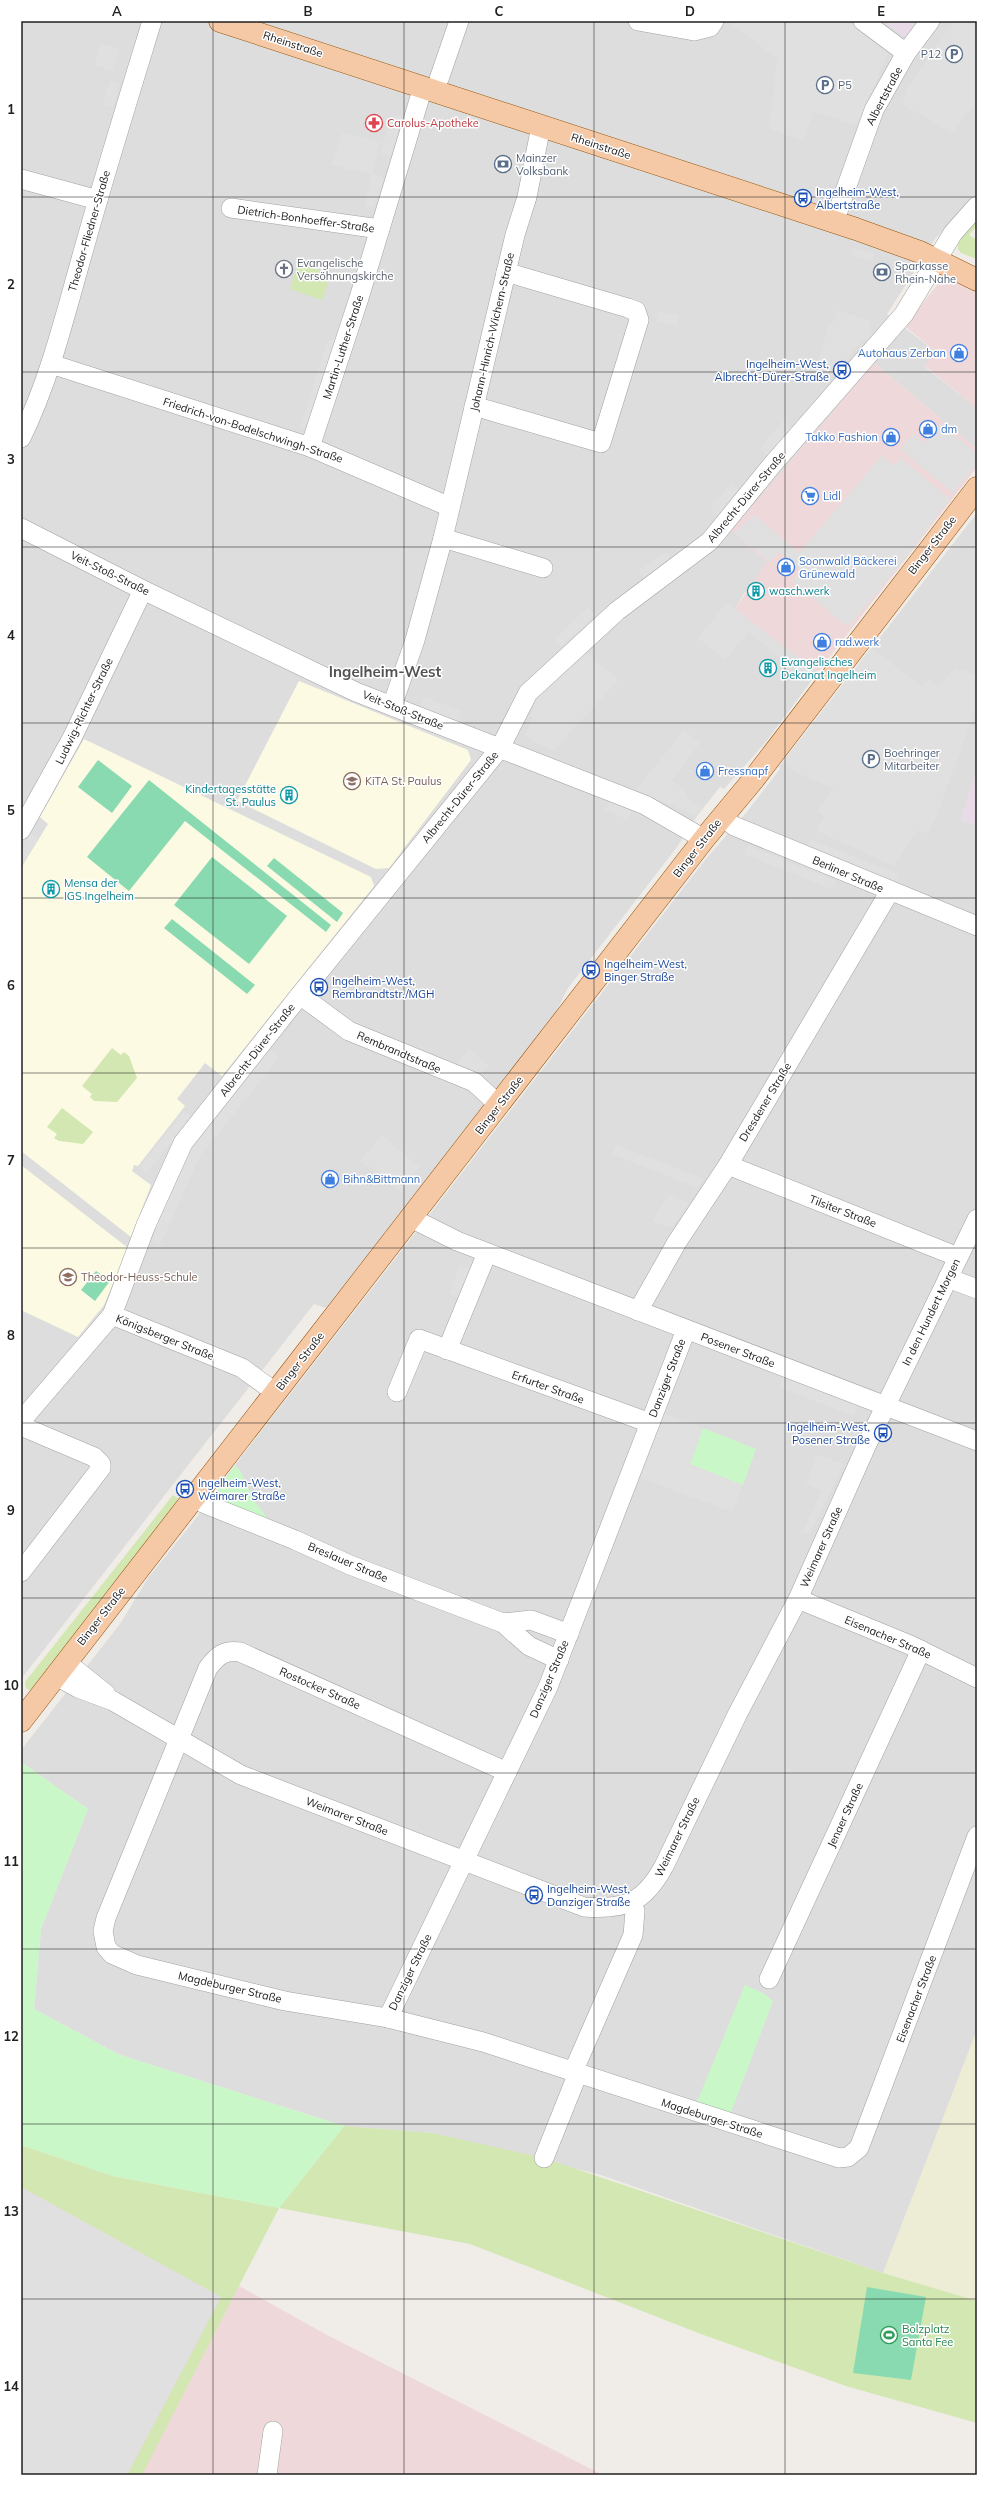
<svg xmlns="http://www.w3.org/2000/svg" width="998" height="2496" font-family="Mulish,sans-serif">
	<rect width="100%" height="100%" fill="#f0ece7"/>
	<g fill="#dedddd">
		<path d="M21,21H883L905,36L917,21H977V194L935,239L887,314L936,352L925,367L977,408V449L874,363L770,562L743,595L735,609L818,672L765,743L724,789L720,787L697,816L677,847L568,988L555,1014L326,1308L314,1304L21,1679Z"/>
		<path d="M977,513V769L961,820L977,825V2030L883,2273L601,2175L432,2133L344,2126L120,2055L34,2009L41,1929L88,1809L21,1762V1750L120,1624L148,1578L209,1502L235,1465L705,860L746,813L780,769L779,767Z"/>
	</g>
	<g fill="#efd8da">
		<path d="M949,280L954,281L977,293V408L925,366L936,352L905,326L938,284Z"/>
		<path d="M874,363L977,449V467L818,672L735,609L767,562L731,531Z"/>
		<path d="M21,2164L327,2335L603,2475H21Z"/>
	</g>
	<g fill="#e9dae8">
		<path d="M883,21H917L905,37Z"/>
		<path d="M977,769V825L961,820Z"/>
	</g>
	<g fill="#fdfae3">
		<path d="M299,681L468,750L471,760L389,868L376,869L237,801Z"/>
		<path d="M84,739L371,877L374,886L222,1076L205,1063L177,1099L185,1106L138,1166L134,1165L132,1171L151,1185L131,1237L21,1151V868L48,824L40,817Z"/>
		<path d="M21,1165L128,1248L104,1305L78,1337L21,1310Z"/>
	</g>
	<path fill="#edecd4" d="M977,2030V2301L883,2273Z"/>
	<g fill="#d2e7b1">
		<path d="M977,219V226L969,235L977,240V259L961,253L958,249V240Z"/>
		<path d="M298,263L331,274L322,300L290,289Z"/>
		<path d="M112,1048L121,1055L124,1052L129,1056L137,1078L117,1102L94,1101L90,1097L92,1094L82,1086Z"/>
		<path d="M62,1108L93,1132L83,1144L59,1141L54,1138L57,1134L47,1127Z"/>
		<path d="M173,1495L178,1498L161,1531L38,1688L29,1690L26,1688L25,1682Z"/>
		<path d="M344,2126L432,2133L544,2158L883,2273L977,2301V2423L846,2386L701,2334L470,2244L279,2208L142,2475H127L221,2297L21,2187V2145L113,2176L279,2208Z"/>
	</g>
	<g fill="#caf7c8">
		<path d="M703,1428L756,1449L743,1485L690,1464Z"/>
		<path d="M235,1465L241,1472L254,1501L269,1520L209,1502Z"/>
		<path d="M21,1762L88,1809L41,1929L34,2009L120,2055L344,2126L279,2208L113,2176L21,2145Z"/>
		<path d="M745,1985L763,1993L773,2001L730,2115L697,2102Z"/>
	</g>
	<g fill="#8adab1">
		<path d="M98,760L132,786L112,813L78,787Z"/>
		<path d="M149,780L331,925L326,932L185,821L129,891L87,857Z"/>
		<path d="M212,857L287,916L249,964L174,905Z"/>
		<path d="M274,858L343,913L337,922L267,866Z"/>
		<path d="M172,919L255,985L247,994L164,928Z"/>
		<path d="M96,1271L110,1281L95,1301L81,1290Z"/>
		<path d="M867,2287L926,2297L911,2380L853,2373Z"/>
	</g>
	<g fill="#e0e0e0">
		<path d="M846,21L888,53L858,125L814,112L803,141L769,128L777,58L728,22Z"/>
		<path d="M954,21H977V101L952,133L902,104L908,86Z"/>
		<path d="M101,43L120,49L113,71L94,65Z"/>
		<path d="M110,81L120,84L113,107L103,104Z"/>
		<path d="M392,116H403L390,156L380,153Z"/>
		<path d="M343,132L380,143L372,174L384,178L374,207L364,206L372,174L331,165Z"/>
		<path d="M854,247L874,254L871,262L851,256Z"/>
		<path d="M837,310L871,321L869,329L874,334L868,341L864,338L825,384L812,380L830,322L833,323Z"/>
		<path d="M659,311L679,316L676,326L656,321Z"/>
		<path d="M338,339L311,425L300,428L327,341Z"/>
		<path d="M783,421L792,428L768,456L760,449Z"/>
		<path d="M940,423L977,454V464L953,493L900,449L913,434L924,443Z"/>
		<path d="M882,455L894,466L901,458L950,499L904,560L848,627L793,582L802,571L779,552L770,562L734,533L755,515L799,553Z"/>
		<path d="M731,483L739,491L718,516L710,508Z"/>
		<path d="M667,552L672,560L644,578L638,569Z"/>
		<path d="M727,602L816,675L810,682L749,632L725,660L698,638Z"/>
		<path d="M588,607L595,615L561,647L554,639Z"/>
		<path d="M871,648L923,687L930,679L937,685L947,678L955,668L977,675V705L937,815L928,834L917,830L894,866L817,831L824,816L817,811L834,789L793,771L782,763Z"/>
		<path d="M582,650L619,680L554,750L532,741L525,734L533,719L531,715L535,707L529,702Z"/>
		<path d="M424,697L462,711L458,723L419,708Z"/>
		<path d="M684,730L700,743L672,780L687,792L684,795L702,809L697,816L636,790Z"/>
		<path d="M609,801L632,811L628,820L605,810Z"/>
		<path d="M30,833L39,838L21,868V850Z"/>
		<path d="M810,839L900,875L896,885L806,849Z"/>
		<path d="M748,846L836,881L832,889L744,854Z"/>
		<path d="M469,1049L489,1066L482,1074L456,1063Z"/>
		<path d="M269,1050L279,1058L200,1156L160,1245L150,1240L190,1150Z"/>
		<path d="M184,1111L192,1117L146,1174L139,1168Z"/>
		<path d="M382,1135L420,1167L401,1192L370,1166L368,1168L360,1161Z"/>
		<path d="M616,1145L702,1178L698,1188L612,1154Z"/>
		<path d="M669,1194L689,1203L672,1228L652,1222Z"/>
		<path d="M460,1265L471,1269L460,1298L449,1293Z"/>
		<path d="M782,1377L858,1406L854,1416L778,1387Z"/>
		<path d="M662,1413L703,1428L690,1465L743,1485L732,1512L638,1477Z"/>
		<path d="M817,1455L844,1464L809,1535L802,1532L822,1491L806,1484Z"/>
		<path d="M21,2187L221,2297L127,2475H21Z"/>
	</g>
	<g fill="none" stroke-linecap="round" stroke-linejoin="round">
		<g stroke="#a1a1a1" stroke-width="20">
			<g id="minor">
				<path d="M638,21L694,31L710,27L714,21"/>
				<path d="M863,21L906,53"/>
				<path d="M439,79L459,21"/>
				<path d="M21,179L98,200"/>
				<path d="M231,208L380,229"/>
				<path d="M834,222L874,110L906,53L930,21"/>
				<path d="M51,364L310,447L450,507"/>
				<path d="M474,406L601,443L639,320L636,311L628,308L506,272"/>
				<path d="M21,438C51,377 66,311 85,245C106,170 129,96 152,21"/>
				<path d="M310,447L359,298L423,87"/>
				<path d="M21,528L143,590L356,692L645,805L704,839"/>
				<path d="M443,538L543,568"/>
				<path d="M392,706L415,640L443,538L515,235L527,197L541,126"/>
				<path d="M722,817L734,826L977,926"/>
				<path d="M21,830L72,738L143,590"/>
				<path d="M300,995L349,1031L474,1082L499,1105"/>
				<path d="M728,1165L958,1257"/>
				<path d="M411,1218L457,1241L977,1441"/>
				<path d="M948,1278L977,1289"/>
				<path d="M638,1311L677,1242L728,1165L890,891"/>
				<path d="M112,1315L242,1368L276,1393"/>
				<path d="M447,1350L487,1253"/>
				<path d="M397,1392L419,1339L650,1423"/>
				<path d="M21,1421L112,1315L146,1225L183,1143L300,995L500,748L528,693L617,611L710,541L772,465L904,314L953,233L977,206"/>
				<path d="M21,1426L94,1457L101,1464V1468L21,1572"/>
				<path d="M193,1499L295,1540L350,1565L503,1623L529,1646L559,1660"/>
				<path d="M798,1599L910,1645L977,1678"/>
				<path d="M503,1623L531,1620L569,1634"/>
				<path d="M66,1662L106,1694"/>
				<path d="M56,1676L78,1688L113,1701L241,1775L584,1907C625,1910 644,1903 664,1866L738,1713L798,1599L868,1442L977,1219"/>
				<path d="M507,1772L240,1652C224,1650 218,1655 208,1668L106,1918L103,1931L106,1947L112,1954L137,1965L285,2001L388,2018L483,2042L839,2158L848,2157L859,2148L977,1836"/>
				<path d="M769,1979L921,1650"/>
				<path d="M388,2018L548,1687L686,1330"/>
				<path d="M573,2072L633,1935L635,1911L631,1903"/>
				<path d="M544,2158L578,2073"/>
				<path d="M267,2475L273,2431"/>
			</g>
		</g>
		<g stroke="#935309" stroke-width="23">
			<g id="major">
				<path d="M220,21L856,229L920,252L977,280"/>
				<path d="M21,1721L704,839L753,780L977,488"/>
			</g>
		</g>
		<use href="#minor" stroke="#fff" stroke-width="19"/>
		<use href="#major" stroke="#f6c9a6" stroke-width="22"/>
	</g>
	<path fill="none" stroke="#202020" stroke-width="1" stroke-opacity="0.55" d="M213,21V2475M404,21V2475M594,21V2475M785,21V2475M21,197H977M21,372H977M21,547H977M21,723H977M21,898H977M21,1073H977M21,1248H977M21,1423H977M21,1598H977M21,1773H977M21,1949H977M21,2124H977M21,2299H977"/>
	<defs>
		<g id="parking-ring" transform="scale(0.9)"><circle r="9.5" fill="#fff" stroke="#5c6f8a" stroke-width="1.5"/><path d="M-3.5-5.5H1a3.5 3.5 0 0 1 0 7H-1V5.5H-3.5ZM-1-3.4V-.6H.8a1.4 1.4 0 0 0 0-2.8Z" fill="#5c6f8a"/></g>
		<g id="pharmacy-ring" transform="scale(0.9)"><circle r="9.5" fill="#fff" stroke="#e0444e" stroke-width="1.5"/><path d="M-2-6h4v4h4v4h-4v4h-4v-4h-4v-4h4Z" fill="#e0444e"/></g>
		<g id="bank-ring" transform="scale(0.9)"><circle r="9.5" fill="#fff" stroke="#5c6f8a" stroke-width="1.5"/><path d="M-6-4H6V4H-6ZM0-2.3a2.3 2.3 0 1 0 0 4.6a2.3 2.3 0 1 0 0-4.6Z" fill="#5c6f8a"/></g>
		<g id="bus-ring" transform="scale(0.9)"><circle r="9.5" fill="#fff" stroke="#1a4fb4" stroke-width="1.5"/><path d="M-5-6H5V4H4V6H2V4H-2V6H-4V4H-5ZM-3.5-4V0h7V-4ZM-3.5 1.2v1.5H-2V1.2ZM2 1.2v1.5H3.5V1.2Z" fill="#1a4fb4"/></g>
		<g id="church-ring" transform="scale(0.9)"><circle r="9.5" fill="#fff" stroke="#6b7280" stroke-width="1.5"/><path d="M-1.2-6h2.4v3.5h3.3v2.4h-3.3V6h-2.4V-.1h-3.3v-2.4h3.3Z" fill="#6b7280"/></g>
		<g id="shop-ring" transform="scale(0.9)"><circle r="9.5" fill="#fff" stroke="#3f7fe0" stroke-width="1.5"/><path d="M-5-2.5h2.3a2.7 3.5 0 0 1 5.4 0H5L5.5 6h-11ZM-1.5-2.5h3a1.5 2.3 0 0 0-3 0Z" fill="#3f7fe0"/></g>
		<g id="supermarket-ring" transform="scale(0.9)"><circle r="9.5" fill="#fff" stroke="#3f7fe0" stroke-width="1.5"/><path d="M-6-5.5h2.5l.6 2H6L4.5 2H-2.5L-4.4-4H-6ZM-1.5 3.2a1.3 1.3 0 1 0 .1 0ZM3 3.2a1.3 1.3 0 1 0 .1 0Z" fill="#3f7fe0"/></g>
		<g id="building-ring" transform="scale(0.9)"><circle r="9.5" fill="#fff" stroke="#0f9aa8" stroke-width="1.5"/><path d="M-4-6H4V6H1V3H-1V6H-4ZM-2.5-4.3h1.7v1.8h-1.7ZM.8-4.3h1.7v1.8H.8ZM-2.5-1h1.7V.8h-1.7ZM.8-1h1.7V.8H.8Z" fill="#0f9aa8"/></g>
		<g id="school-ring" transform="scale(0.9)"><circle r="9.5" fill="#fff" stroke="#8d6e63" stroke-width="1.5"/><path d="M0-5L7-2L0 1L-7-2ZM-4 1L0 2.5L4 1V4Q0 6-4 4Z" fill="#8d6e63"/></g>
		<g id="stadium-ring" transform="scale(0.9)"><circle r="9.5" fill="#fff" stroke="#2e9e5b" stroke-width="1.5"/><path d="M0-5a6.5 5 0 1 0 0 10a6.5 5 0 1 0 0-10ZM-3.5-1.8h7v3.6h-7Z" fill="#2e9e5b"/></g>
	</defs>
	<g fill-rule="evenodd">
		<use href="#parking-ring" x="954" y="54"/>
		<use href="#parking-ring" x="825" y="85"/>
		<use href="#pharmacy-ring" x="374" y="123"/>
		<use href="#bank-ring" x="503" y="164"/>
		<use href="#bus-ring" x="803" y="198"/>
		<use href="#church-ring" x="284" y="269"/>
		<use href="#bank-ring" x="882" y="272"/>
		<use href="#shop-ring" x="959" y="353"/>
		<use href="#bus-ring" x="842" y="370"/>
		<use href="#shop-ring" x="928" y="429"/>
		<use href="#shop-ring" x="891" y="437"/>
		<use href="#supermarket-ring" x="810" y="496"/>
		<use href="#shop-ring" x="786" y="567"/>
		<use href="#building-ring" x="756" y="591"/>
		<use href="#shop-ring" x="822" y="642"/>
		<use href="#building-ring" x="768" y="668"/>
		<use href="#parking-ring" x="871" y="759"/>
		<use href="#shop-ring" x="705" y="771"/>
		<use href="#school-ring" x="352" y="781"/>
		<use href="#building-ring" x="289" y="795"/>
		<use href="#building-ring" x="51" y="889"/>
		<use href="#bus-ring" x="591" y="970"/>
		<use href="#bus-ring" x="319" y="987"/>
		<use href="#shop-ring" x="330" y="1179"/>
		<use href="#school-ring" x="68" y="1277"/>
		<use href="#bus-ring" x="883" y="1433"/>
		<use href="#bus-ring" x="185" y="1489"/>
		<use href="#bus-ring" x="534" y="1895"/>
		<use href="#stadium-ring" x="889" y="2335"/>
	</g>
	<g text-anchor="middle" stroke-width="3" stroke-linejoin="round" paint-order="stroke">
		<g font-size="11" fill="#202020" stroke="#fff">
			<text transform="translate(293 44) rotate(18)" y="4">Rheinstraße</text>
			<text transform="translate(884 96) rotate(-62)" y="4">Albertstraße</text>
			<text transform="translate(601 146) rotate(18)" y="4">Rheinstraße</text>
			<text transform="translate(306 219) rotate(8)" y="4">Dietrich-Bonhoeffer-Straße</text>
			<text transform="translate(89 231) rotate(-74)" y="4">Theodor-Fliedner-Straße</text>
			<text transform="translate(492 332) rotate(-77)" y="4">Johann-Hinrich-Wichern-Straße</text>
			<text transform="translate(343 347) rotate(-72)" y="4">Martin-Luther-Straße</text>
			<text transform="translate(253 430) rotate(18)" y="4">Friedrich-von-Bodelschwingh-Straße</text>
			<text transform="translate(746 497) rotate(-50)" y="4">Albrecht-Dürer-Straße</text>
			<text transform="translate(932 545) rotate(-52)" y="4">Binger Straße</text>
			<text transform="translate(110 573) rotate(26)" y="4">Veit-Stoß-Straße</text>
			<text transform="translate(403 710) rotate(22)" y="4">Veit-Stoß-Straße</text>
			<text transform="translate(84 711) rotate(-64)" y="4">Ludwig-Richter-Straße</text>
			<text transform="translate(460 797) rotate(-51)" y="4">Albrecht-Dürer-Straße</text>
			<text transform="translate(697 848) rotate(-52)" y="4">Binger Straße</text>
			<text transform="translate(848 874) rotate(23)" y="4">Berliner Straße</text>
			<text transform="translate(257 1050) rotate(-52)" y="4">Albrecht-Dürer-Straße</text>
			<text transform="translate(399 1052) rotate(23)" y="4">Rembrandtstraße</text>
			<text transform="translate(765 1102) rotate(-59)" y="4">Dresdener Straße</text>
			<text transform="translate(499 1105) rotate(-52)" y="4">Binger Straße</text>
			<text transform="translate(843 1211) rotate(21)" y="4">Tilsiter Straße</text>
			<text transform="translate(931 1312) rotate(-64)" y="4">In den Hundert Morgen</text>
			<text transform="translate(165 1337) rotate(22)" y="4">Königsberger Straße</text>
			<text transform="translate(738 1350) rotate(21)" y="4">Posener Straße</text>
			<text transform="translate(300 1361) rotate(-52)" y="4">Binger Straße</text>
			<text transform="translate(667 1378) rotate(-69)" y="4">Danziger Straße</text>
			<text transform="translate(548 1387) rotate(20)" y="4">Erfurter Straße</text>
			<text transform="translate(821 1547) rotate(-66)" y="4">Weimarer Straße</text>
			<text transform="translate(348 1562) rotate(23)" y="4">Breslauer Straße</text>
			<text transform="translate(101 1616) rotate(-52)" y="4">Binger Straße</text>
			<text transform="translate(888 1637) rotate(23)" y="4">Eisenacher Straße</text>
			<text transform="translate(549 1679) rotate(-67)" y="4">Danziger Straße</text>
			<text transform="translate(320 1688) rotate(24)" y="4">Rostocker Straße</text>
			<text transform="translate(845 1815) rotate(-65)" y="4">Jenaer Straße</text>
			<text transform="translate(347 1816) rotate(21)" y="4">Weimarer Straße</text>
			<text transform="translate(677 1837) rotate(-64)" y="4">Weimarer Straße</text>
			<text transform="translate(410 1972) rotate(-64)" y="4">Danziger Straße</text>
			<text transform="translate(230 1987) rotate(13)" y="4">Magdeburger Straße</text>
			<text transform="translate(916 1999) rotate(-69)" y="4">Eisenacher Straße</text>
			<text transform="translate(712 2118) rotate(18)" y="4">Magdeburger Straße</text>
		</g>
		<g font-size="11" fill="#4e5e75" stroke="#fff" text-anchor="start">
			<text x="941" y="58" text-anchor="end">P12</text>
			<text x="838" y="89">P5</text>
			<text x="516" y="162">Mainzer<tspan x="516" dy="13">Volksbank</tspan></text>
			<text x="895" y="270">Sparkasse<tspan x="895" dy="13">Rhein-Nahe</tspan></text>
			<text x="884" y="757">Boehringer<tspan x="884" dy="13">Mitarbeiter</tspan></text>
		</g>
		<g font-size="11" fill="#be3a42" stroke="#fff" text-anchor="start">
			<text x="387" y="127">Carolus-Apotheke</text>
		</g>
		<g font-size="11" fill="#164399" stroke="#fff" text-anchor="start">
			<text x="816" y="196">Ingelheim-West,<tspan x="816" dy="13">Albertstraße</tspan></text>
			<text x="829" y="368" text-anchor="end">Ingelheim-West,<tspan x="829" dy="13">Albrecht-Dürer-Straße</tspan></text>
			<text x="604" y="968">Ingelheim-West,<tspan x="604" dy="13">Binger Straße</tspan></text>
			<text x="332" y="985">Ingelheim-West,<tspan x="332" dy="13">Rembrandtstr./MGH</tspan></text>
			<text x="870" y="1431" text-anchor="end">Ingelheim-West,<tspan x="870" dy="13">Posener Straße</tspan></text>
			<text x="198" y="1487">Ingelheim-West,<tspan x="198" dy="13">Weimarer Straße</tspan></text>
			<text x="547" y="1893">Ingelheim-West,<tspan x="547" dy="13">Danziger Straße</tspan></text>
		</g>
		<g font-size="11" fill="#5b616d" stroke="#fff" text-anchor="start">
			<text x="297" y="267">Evangelische<tspan x="297" dy="13">Versöhnungskirche</tspan></text>
		</g>
		<g font-size="11" fill="#366cbe" stroke="#fff" text-anchor="start">
			<text x="946" y="357" text-anchor="end">Autohaus Zerban</text>
			<text x="941" y="433">dm</text>
			<text x="878" y="441" text-anchor="end">Takko Fashion</text>
			<text x="823" y="500">Lidl</text>
			<text x="799" y="565">Soonwald Bäckerei<tspan x="799" dy="13">Grünewald</tspan></text>
			<text x="835" y="646">rad.werk</text>
			<text x="718" y="775">Fressnapf</text>
			<text x="343" y="1183">Bihn&amp;Bittmann</text>
		</g>
		<g font-size="11" fill="#0d838f" stroke="#fff" text-anchor="start">
			<text x="769" y="595">wasch.werk</text>
			<text x="781" y="666">Evangelisches<tspan x="781" dy="13">Dekanat Ingelheim</tspan></text>
			<text x="276" y="793" text-anchor="end">Kindertagesstätte<tspan x="276" dy="13">St. Paulus</tspan></text>
			<text x="64" y="887">Mensa der<tspan x="64" dy="13">IGS Ingelheim</tspan></text>
		</g>
		<g font-size="11" fill="#785e54" stroke="#fff" text-anchor="start">
			<text x="365" y="785">KiTA St. Paulus</text>
			<text x="81" y="1281">Theodor-Heuss-Schule</text>
		</g>
		<g font-size="11" fill="#27864d" stroke="#fff" text-anchor="start">
			<text x="902" y="2333">Bolzplatz<tspan x="902" dy="13">Santa Fee</tspan></text>
		</g>
		<g font-size="15" font-weight="bold" fill="#535353" stroke="#fff">
			<text x="385" y="677">Ingelheim-West</text>
		</g>
	</g>
	<rect width="998" height="2496" fill="none" stroke="#ffffff" stroke-width="44"/>
	<rect x="22" y="22" width="954" height="2452" fill="none" stroke="#202020" stroke-width="1.5"/>
	<g font-size="13" text-anchor="middle" font-weight="bold" fill="#202020">
		<text x="117" y="16">A</text>
		<text x="308" y="16">B</text>
		<text x="499" y="16">C</text>
		<text x="690" y="16">D</text>
		<text x="881" y="16">E</text>
		<text x="11" y="114">1</text>
		<text x="11" y="289">2</text>
		<text x="11" y="464">3</text>
		<text x="11" y="640">4</text>
		<text x="11" y="815">5</text>
		<text x="11" y="990">6</text>
		<text x="11" y="1165">7</text>
		<text x="11" y="1340">8</text>
		<text x="11" y="1515">9</text>
		<text x="11" y="1690">10</text>
		<text x="11" y="1866">11</text>
		<text x="11" y="2041">12</text>
		<text x="11" y="2216">13</text>
		<text x="11" y="2391">14</text>
	</g>
</svg>
